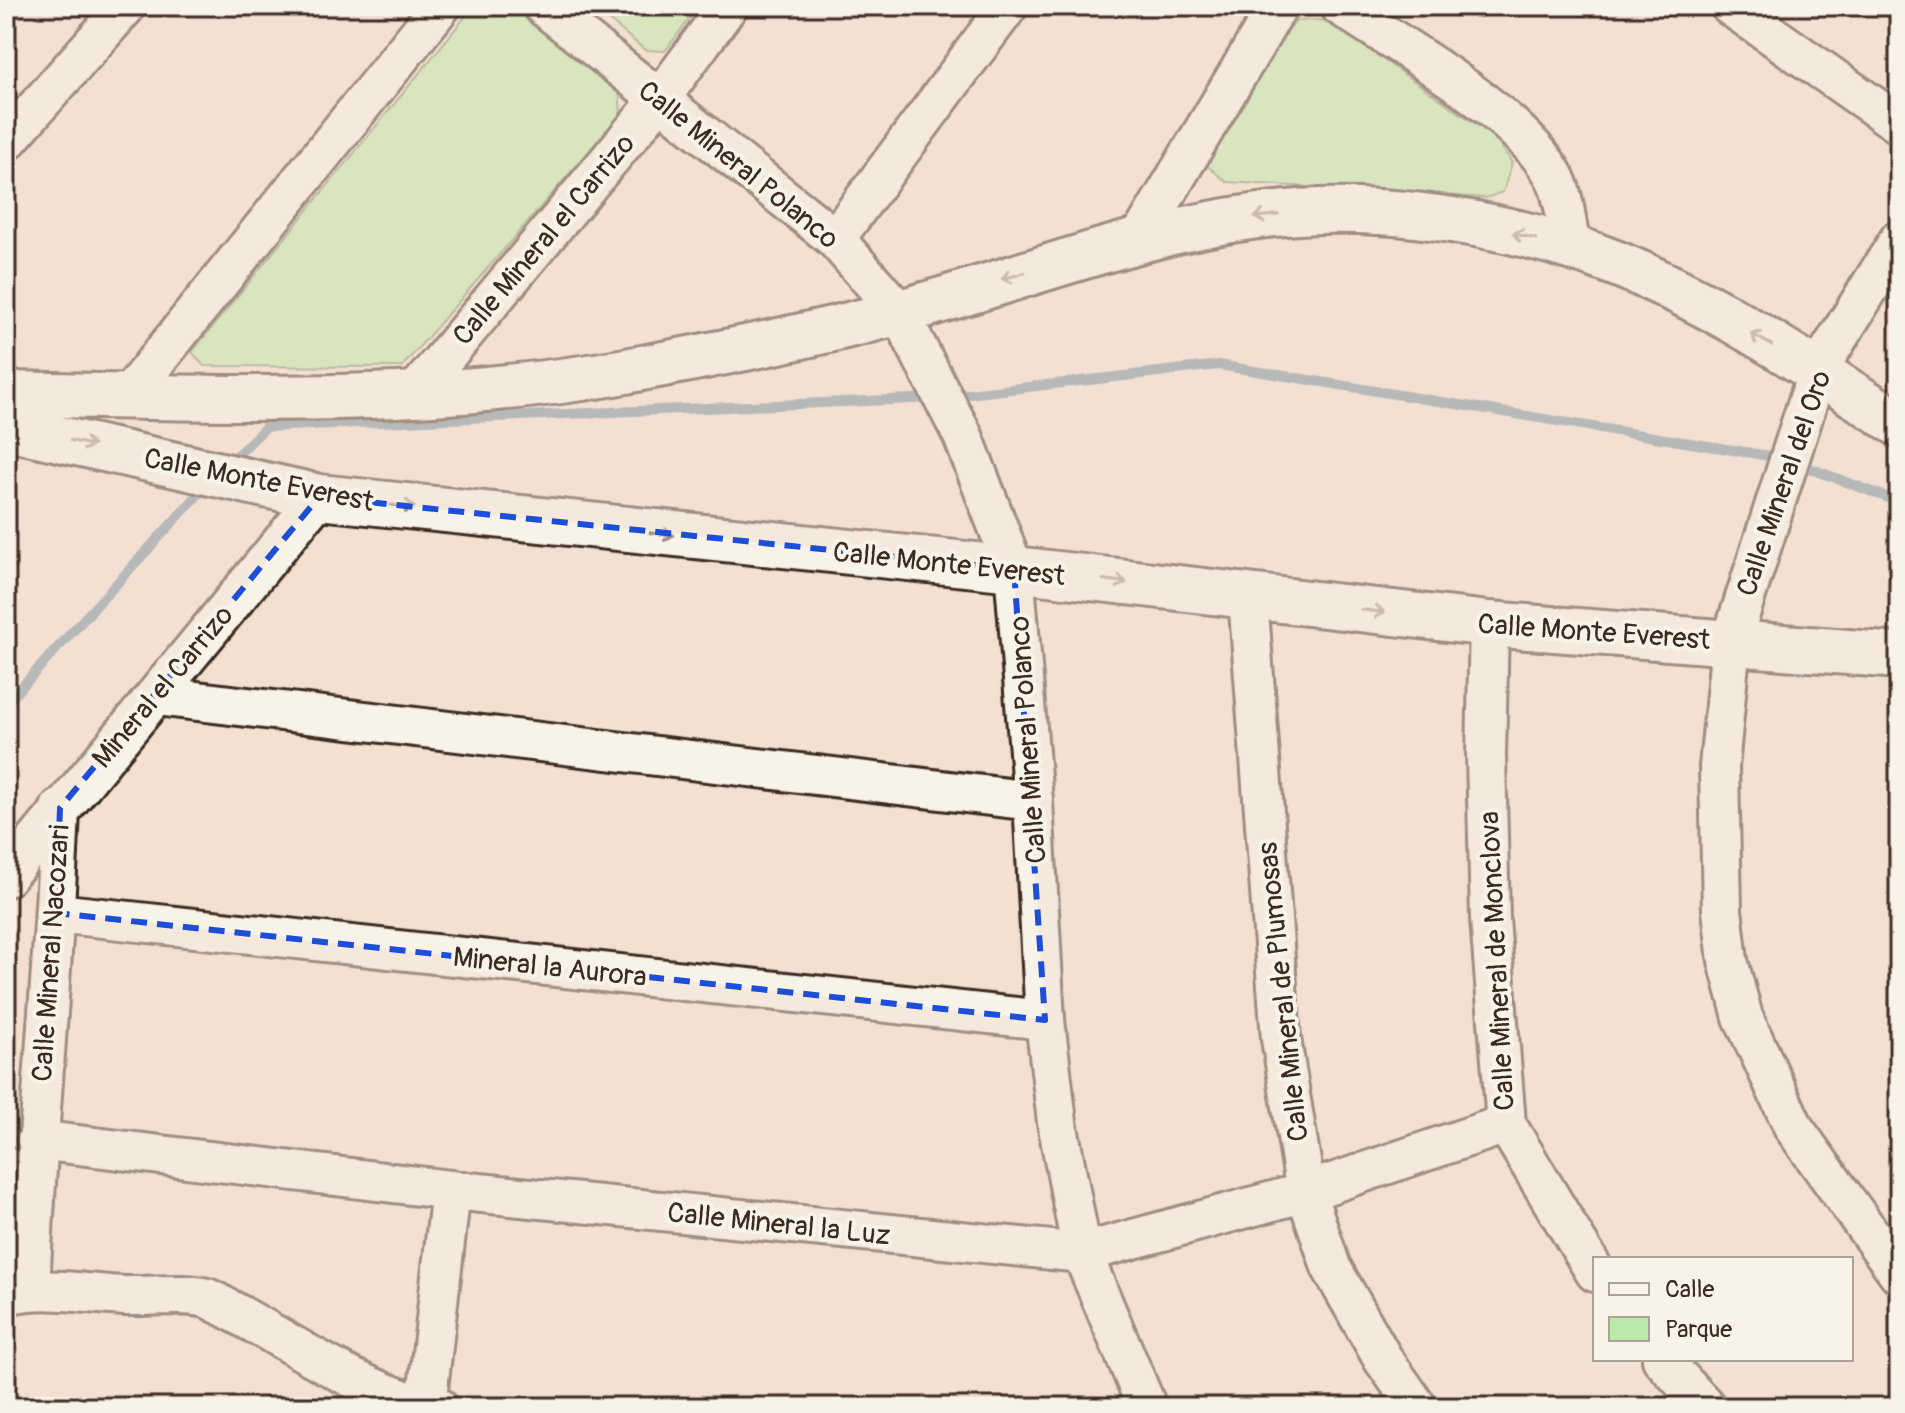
<svg xmlns="http://www.w3.org/2000/svg" width="1905" height="1413" font-family="Pangolin,sans-serif">
	<rect width="100%" height="100%" fill="#f3e0d2"/>
	<filter id="ink" filterUnits="userSpaceOnUse"><feTurbulence type="fractalNoise" baseFrequency=".0125" numOctaves="2"/><feDisplacementMap in="SourceGraphic" scale="16" xChannelSelector="R" yChannelSelector="G"/><feConvolveMatrix kernelMatrix="1 2 1 2 8 2 1 2 1" color-interpolation-filters="sRGB"/></filter>
	<g filter="url(#ink)">
		<g fill="#baeaa9" stroke="#7a8a64" stroke-width="2">
			<path d="M474,6H513L619,90L621,114L402,367L204,366L192,352Z"/>
			<path d="M592,6H699L665,51L645,50Z"/>
			<path d="M1326,20L1496,138L1512,163L1503,192L1486,198L1227,182L1204,163L1208,130L1296,21Z"/>
		</g>
		<g fill="none" stroke-linecap="round" stroke-linejoin="round">
			<g stroke="#6f8b9c" stroke-width="10">
				<path d="M951,396L1219,365L1781,458"/>
				<path d="M1796,463L1899,502"/>
				<path d="M227,465L266,427L935,398"/>
				<path d="M6,704L207,485"/>
			</g>
			<g stroke="#3b2a1e" stroke-width="44">
				<g id="minor">
					<path d="M543,6L835,239L899,312L963,436L1014,569L1033,801L1045,1020L1057,1122L1082,1253L1147,1407"/>
					<path d="M1340,6C1402,47 1518,112 1554,176C1565,196 1566,225 1571,247"/>
					<path d="M1730,6L1899,124"/>
					<path d="M6,142L126,6"/>
					<path d="M835,239L1008,6"/>
					<path d="M1899,240L1818,370L1731,642L1719,767L1722,910L1728,961L1743,1017L1794,1128L1899,1274"/>
					<path d="M1138,241L1278,6"/>
					<path d="M414,394L660,99L728,6"/>
					<path d="M128,396L441,6"/>
					<path d="M1248,597L1281,1039L1306,1192L1331,1267L1383,1359L1417,1407"/>
					<path d="M1489,624L1486,755L1490,919L1506,1124L1595,1272"/>
					<path d="M156,696L1033,801"/>
					<path d="M6,877L319,497"/>
					<path d="M56,913L1045,1020"/>
					<path d="M37,1140L451,1190L1082,1253L1306,1192L1506,1124"/>
					<path d="M30,1290C37,1129 54,969 60,808"/>
					<path d="M6,1295C46,1285 85,1294 125,1296C153,1297 179,1292 207,1298C273,1329 368,1400 438,1407"/>
					<path d="M1662,1359L1706,1407"/>
					<path d="M426,1406L451,1190"/>
				</g>
			</g>
			<g stroke="#3b2a1e" stroke-width="50">
				<g id="tertiary">
					<path d="M6,394C211,398 423,407 626,371C716,354 807,337 896,313C1019,280 1140,230 1267,215C1366,203 1475,218 1570,247C1686,283 1798,359 1899,424"/>
					<path d="M6,427L319,497L1014,569L1489,624L1899,656"/>
				</g>
			</g>
			<use href="#minor" stroke="#f7f3e8" stroke-width="38"/>
			<use href="#tertiary" stroke="#f7f3e8" stroke-width="44"/>
		</g>
		<defs><path id="oneway-shaft" d="M-6 0H5M1.5-3L5.5 0L1.5 3" fill="none" stroke-width="1.6" stroke-linecap="round" stroke-linejoin="round" transform="scale(2)"/></defs>
		<g stroke="#998e83">
			<use href="#oneway-shaft" transform="translate(1266 216) rotate(173)"/>
			<use href="#oneway-shaft" transform="translate(1524 236) rotate(-167)"/>
			<use href="#oneway-shaft" transform="translate(1013 276) rotate(164)"/>
			<use href="#oneway-shaft" transform="translate(1761 339) rotate(-151)"/>
			<use href="#oneway-shaft" transform="translate(82 443) rotate(12)"/>
			<use href="#oneway-shaft" transform="translate(403 506) rotate(6)"/>
			<use href="#oneway-shaft" transform="translate(662 534) rotate(6)"/>
			<use href="#oneway-shaft" transform="translate(1115 581) rotate(7)"/>
			<use href="#oneway-shaft" transform="translate(1373 611) rotate(6)"/>
		</g>
	</g>
	<path d="M0 0H1905V1413H0ZM319,497L1014,569L1045,1020L56,913L60,808Z" fill="#f3e0d2" fill-opacity=".55" fill-rule="evenodd"/>
	<path fill="none" stroke="#1d4ed8" stroke-width="6" stroke-dasharray="16 10" stroke-linejoin="round" d="M319,497L1014,569L1045,1020L56,913L60,808Z"/>
	<g text-anchor="middle" stroke-width="8" stroke-linejoin="round" paint-order="stroke">
		<g font-size="28" fill="#3b2a1e" stroke="#f7f3e8">
			<text transform="translate(739 164) rotate(39)" y="10">Calle Mineral Polanco</text>
			<text transform="translate(543 239) rotate(-50)" y="10">Calle Mineral el Carrizo</text>
			<text transform="translate(259 479) rotate(11)" y="10">Calle Monte Everest</text>
			<text transform="translate(1783 483) rotate(-71)" y="10">Calle Mineral del Oro</text>
			<text transform="translate(949 563) rotate(6)" y="10">Calle Monte Everest</text>
			<text transform="translate(1594 631) rotate(4)" y="10">Calle Monte Everest</text>
			<text transform="translate(162 686) rotate(-50)" y="10">Mineral el Carrizo</text>
			<text transform="translate(1027 740) rotate(-94)" y="10">Calle Mineral Polanco</text>
			<text transform="translate(50 953) rotate(-86)" y="10">Calle Mineral Nacozari</text>
			<text transform="translate(1496 961) rotate(-93)" y="10">Calle Mineral de Monclova</text>
			<text transform="translate(550 966) rotate(6)" y="10">Mineral la Aurora</text>
			<text transform="translate(1282 992) rotate(-96)" y="10">Calle Mineral de Plumosas</text>
			<text transform="translate(779 1223) rotate(6)" y="10">Calle Mineral la Luz</text>
		</g>
	</g>
	<rect width="1905" height="1413" fill="none" stroke="#f7f3e8" stroke-width="32"/>
	<rect x="16" y="16" width="1873" height="1381" fill="none" stroke="#3b2a1e" stroke-width="3" filter="url(#ink)"/>
	<rect x="1593" y="1257" width="260" height="104" fill="#f7f3e8" stroke="#aca397" stroke-width="2"/>
	<rect x="1609" y="1283" width="40" height="12" fill="#f7f3e8" stroke="#aca397" stroke-width="2"/>
	<text x="1665" y="1297" font-size="24" fill="#3b2a1e">Calle</text>
	<rect x="1609" y="1317" width="40" height="24" fill="#baeaa9" stroke="#aca397" stroke-width="2"/>
	<text x="1665" y="1337" font-size="24" fill="#3b2a1e">Parque</text>
</svg>
